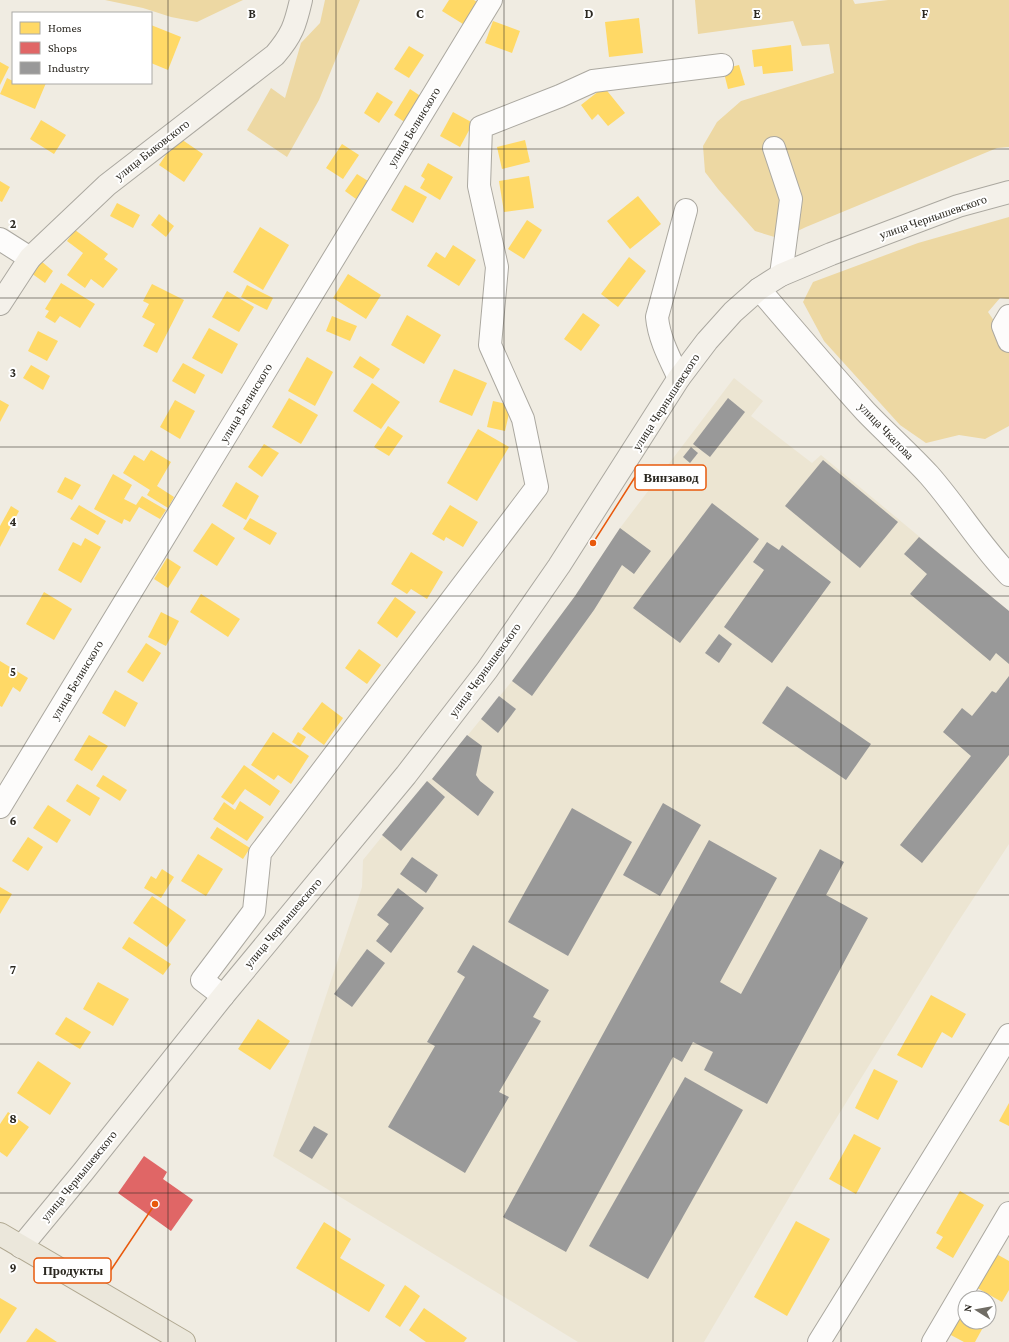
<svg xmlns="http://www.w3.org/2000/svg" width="1009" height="1342" font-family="'Crimson Pro',serif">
	<rect width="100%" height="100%" fill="#f0ece2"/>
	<path fill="#ece5d2" d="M734,378L763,401L751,416L812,463L821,455L1009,611V844L952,931L826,1135L704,1342H578L273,1156L362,887L363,860L427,781L432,779L512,681L575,596L620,528Z"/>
	<g fill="#edd8a3">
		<path d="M105,0H243L197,22L171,17L143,8Z"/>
		<path d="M325,0H360L319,100L287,157L247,130L271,88L285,98L301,43L320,23Z"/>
		<path d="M695,0H853L855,4L888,0H1009V147L997,148L806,227L781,239L755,231L718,189L705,172L703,146L717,122L741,101L834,73L829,44L802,46L793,21L698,34Z"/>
		<path d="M1009,217V299L1000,298L988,312L1009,343V426L985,439L959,435L926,443L900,425L824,341L803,302L813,282L918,243Z"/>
	</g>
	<g fill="#ffd966">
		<path d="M449,0H474L477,2L463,24L442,11Z"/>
		<path d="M639,18L643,53L609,57L605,22Z"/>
		<path d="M493,21L520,31L512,53L485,43Z"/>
		<path d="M151,25L181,37L168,70L151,63Z"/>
		<path d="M791,45L793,71L763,74L762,66L754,67L752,50Z"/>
		<path d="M409,46L424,55L409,78L394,69Z"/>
		<path d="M0,62L9,67L0,85Z"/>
		<path d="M739,65L745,85L728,89L723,69Z"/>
		<path d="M7,78L13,81V83H46L35,109L0,94Z"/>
		<path d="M604,87L625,113L608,126L598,114L592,120L581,105Z"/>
		<path d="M410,89L422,97L406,123L394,115Z"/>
		<path d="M377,92L393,102L379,123L364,113Z"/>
		<path d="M453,112L473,123L460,147L440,136Z"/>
		<path d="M41,120L66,135L54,154L30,139Z"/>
		<path d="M178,137L203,154L184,182L159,165Z"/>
		<path d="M525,140L530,162L502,169L497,147Z"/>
		<path d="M342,144L359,155L343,179L326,168Z"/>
		<path d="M428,163L453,177L440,200L420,188L425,179L421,176Z"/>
		<path d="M357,174L368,181L356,199L345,191Z"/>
		<path d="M529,176L534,208L504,212L499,181Z"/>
		<path d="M0,181L10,187L2,202L0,201Z"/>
		<path d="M405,185L427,197L413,223L391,210Z"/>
		<path d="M638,196L661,224L630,249L607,221Z"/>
		<path d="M117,203L140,215L133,228L110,216Z"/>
		<path d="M159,214L174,226L166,237L151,225Z"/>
		<path d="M527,220L542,230L524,259L508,249Z"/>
		<path d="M260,227L289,245L263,290L233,272Z"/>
		<path d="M75,230L108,254L104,259L118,269L103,288L91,279L85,288L67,275L83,253L67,241Z"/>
		<path d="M453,245L476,260L459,286L427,266L436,252L445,258Z"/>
		<path d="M629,257L646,271L618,307L601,294Z"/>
		<path d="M41,261L53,271L45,283L31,273Z"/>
		<path d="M348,274L381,295L366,319L333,298Z"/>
		<path d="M61,283L95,304L80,328L60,316L55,323L45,317L49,311L45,309Z"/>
		<path d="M152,284L184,300L157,353L143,346L155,324L142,317L149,304L143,301Z"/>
		<path d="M247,285L273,298L267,310L241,297Z"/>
		<path d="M227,291L254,307L239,332L212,317Z"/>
		<path d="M583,313L600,325L581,351L564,339Z"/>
		<path d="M407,315L441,335L424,364L391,345Z"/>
		<path d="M332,316L357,326L350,341L326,331Z"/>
		<path d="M209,328L238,344L222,374L192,358Z"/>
		<path d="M38,331L58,341L47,361L28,351Z"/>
		<path d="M360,356L380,369L373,379L353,367Z"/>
		<path d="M307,357L333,372L315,406L288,391Z"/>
		<path d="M183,363L205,375L195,394L172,381Z"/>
		<path d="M31,365L50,376L43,390L23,378Z"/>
		<path d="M454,369L487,383L472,416L439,402Z"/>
		<path d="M372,383L400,402L381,429L353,411Z"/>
		<path d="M289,398L318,415L301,444L272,427Z"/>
		<path d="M0,400L9,405L0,422Z"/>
		<path d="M175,400L195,411L180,439L160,427Z"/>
		<path d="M493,401L511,405L505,431L487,427Z"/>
		<path d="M388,426L403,436L389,456L374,447Z"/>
		<path d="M478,429L509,447L477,501L447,483Z"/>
		<path d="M264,444L279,453L262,477L248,467Z"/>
		<path d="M151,450L171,462L157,486L174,497L168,508L147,495L150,490L123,473L134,455L144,461Z"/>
		<path d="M113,474L132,485L124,499L136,505L142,496L166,510L160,519L139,507L130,522L124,519L122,524L94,509Z"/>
		<path d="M65,477L81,485L72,500L57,492Z"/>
		<path d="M236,482L259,496L246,520L222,506Z"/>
		<path d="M79,505L106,521L98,535L70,519Z"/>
		<path d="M450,505L478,522L463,547L446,537L444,541L432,534Z"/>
		<path d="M11,506L19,511L0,547V526Z"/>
		<path d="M250,518L277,533L270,545L243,529Z"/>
		<path d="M212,523L235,538L217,566L193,551Z"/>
		<path d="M85,538L101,547L81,583L58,570L73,542L81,546Z"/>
		<path d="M411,552L443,572L427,599L411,589L407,594L391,584Z"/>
		<path d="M167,558L181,567L168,588L154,579Z"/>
		<path d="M44,592L72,609L54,640L26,624Z"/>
		<path d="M201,594L240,619L228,637L190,612Z"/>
		<path d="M395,597L416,612L397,638L377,623Z"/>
		<path d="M161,612L179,621L166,646L148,637Z"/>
		<path d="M146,643L161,653L143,682L127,672Z"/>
		<path d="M359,649L381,665L367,684L345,668Z"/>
		<path d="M0,661L28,678L20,692L13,687L2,707L0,706Z"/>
		<path d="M115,690L138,703L125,727L102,713Z"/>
		<path d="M322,702L343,718L324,745L302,729Z"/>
		<path d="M273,732L309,756L291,784L278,775L274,780L251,765Z"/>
		<path d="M298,732L306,737L300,747L292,742Z"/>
		<path d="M89,735L108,746L92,771L74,760Z"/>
		<path d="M244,765L280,791L270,806L245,789L233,805L221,797Z"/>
		<path d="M103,775L127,790L120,801L96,786Z"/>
		<path d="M77,784L100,798L90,816L66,801Z"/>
		<path d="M240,801L264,817L247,841L213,819L224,802L235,810Z"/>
		<path d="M48,805L71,820L57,843L33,828Z"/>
		<path d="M217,827L250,848L243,859L210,838Z"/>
		<path d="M28,837L43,847L28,871L12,861Z"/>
		<path d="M198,854L223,869L206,896L181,881Z"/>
		<path d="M162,869L174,877L161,898L144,888L151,876L156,879Z"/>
		<path d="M0,887L12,894L0,914Z"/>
		<path d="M152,896L186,920L167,947L133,923Z"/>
		<path d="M129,937L171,964L163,975L122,948Z"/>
		<path d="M98,982L129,999L113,1026L83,1009Z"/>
		<path d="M931,995L966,1014L952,1038L942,1032L922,1068L897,1055Z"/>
		<path d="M66,1017L91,1032L80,1049L55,1034Z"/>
		<path d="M258,1019L290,1041L270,1070L238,1049Z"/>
		<path d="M38,1061L71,1083L50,1115L17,1093Z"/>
		<path d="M874,1069L898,1081L878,1120L855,1108Z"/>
		<path d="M1009,1103V1126L999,1121Z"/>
		<path d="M8,1112L29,1127L7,1157L0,1152V1124Z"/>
		<path d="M854,1134L881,1148L856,1194L829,1179Z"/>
		<path d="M960,1191L984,1205L953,1258L936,1248L943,1237L936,1233Z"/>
		<path d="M796,1221L830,1239L787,1316L754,1297Z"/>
		<path d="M324,1222L351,1239L340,1258L385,1285L369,1312L296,1268Z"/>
		<path d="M991,1251L1009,1261V1290L1002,1302L972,1285Z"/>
		<path d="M405,1285L420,1296L400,1327L385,1317Z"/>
		<path d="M0,1298L17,1308L0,1334Z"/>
		<path d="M965,1301V1322H986L975,1342H964L947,1333Z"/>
		<path d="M424,1308L467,1338L464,1342H426L409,1330Z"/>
		<path d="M36,1328L57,1342H26Z"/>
	</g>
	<path fill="#e06666" d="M144,1156L167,1172L163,1179L193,1200L171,1231L118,1193Z"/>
	<g fill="#999">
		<path d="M728,398L745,412L710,457L693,444Z"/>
		<path d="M691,447L698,453L690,463L683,457Z"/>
		<path d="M823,460L898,522L860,568L785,506Z"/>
		<path d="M712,503L759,539L680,643L633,608Z"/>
		<path d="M620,528L651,551L634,574L622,565L594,610L532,696L512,681L575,596Z"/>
		<path d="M919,537L1009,611V664L996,653L990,661L910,594L927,574L904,554Z"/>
		<path d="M767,542L779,550L782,545L831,582L772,663L724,627L764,570L753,562Z"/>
		<path d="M719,634L732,644L719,663L705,653Z"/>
		<path d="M1009,676V755L922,863L900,845L971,756L943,732L962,708L972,716L992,691L996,693Z"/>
		<path d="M787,686L871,744L846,780L762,723Z"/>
		<path d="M499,696L516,709L498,733L481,719Z"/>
		<path d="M467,735L482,746L476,775L480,781L494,792L478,816L432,779Z"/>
		<path d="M427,781L445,797L401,851L382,835Z"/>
		<path d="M663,803L701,825L660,896L623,875Z"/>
		<path d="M572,808L632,842L568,956L508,922Z"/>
		<path d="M709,840L777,878L720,982L741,994L820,849L844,862L826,895L868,918L767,1104L704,1070L713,1052L693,1042L682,1062L673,1057L566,1252L503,1217Z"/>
		<path d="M412,857L438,875L426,893L400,874Z"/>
		<path d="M398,888L424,908L391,953L376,941L389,924L377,915Z"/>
		<path d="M473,945L549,990L533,1017L541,1021L499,1092L509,1097L465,1173L388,1127L435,1046L427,1042L465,977L457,972Z"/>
		<path d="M367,949L385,963L352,1007L334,994Z"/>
		<path d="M685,1077L743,1110L648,1279L589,1246Z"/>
		<path d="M314,1126L328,1134L312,1159L299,1151Z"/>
	</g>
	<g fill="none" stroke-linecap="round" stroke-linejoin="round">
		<g stroke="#aba8a0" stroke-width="24">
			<g id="street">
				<path d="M774,148L791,199L781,275"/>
				<path d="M0,239L30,258"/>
				<path d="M759,289C794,330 829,371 865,411C886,433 909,453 929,475C958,508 979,544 1009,575"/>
				<path d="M1009,316L1003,326L1009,341"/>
				<path d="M679,378C670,359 659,339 657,317L686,210"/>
				<path d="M0,807L491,0"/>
				<path d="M223,996L202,980L254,911L260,853L537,487L523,419L490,345L497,267L479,186L481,127L560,96L593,81L722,65"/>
				<path d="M819,1342L1009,1035"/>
				<path d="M933,1342L1009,1213"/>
			</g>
		</g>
		<g stroke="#aba8a0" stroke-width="24">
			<g id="secondary">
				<path d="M0,304L30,258L107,185L275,55C292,35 295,26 301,0"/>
				<path d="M21,1247L83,1172L223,996L406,775L487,670L559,566L679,378L707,341L733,312L759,289L781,275L831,254L958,206L1009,192"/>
			</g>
		</g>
		<g stroke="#b0a891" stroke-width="24">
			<path id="primary" d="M0,1234L184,1342"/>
		</g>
		<use href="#street" stroke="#fdfcfb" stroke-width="22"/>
		<use href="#secondary" stroke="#f4f1ea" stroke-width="22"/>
		<use href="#primary" stroke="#ebe7db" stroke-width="22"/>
	</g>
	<path fill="none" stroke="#2b2821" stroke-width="1" stroke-opacity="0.55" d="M168,0V1342M336,0V1342M504,0V1342M673,0V1342M841,0V1342M0,149H1009M0,298H1009M0,447H1009M0,596H1009M0,746H1009M0,895H1009M0,1044H1009M0,1193H1009"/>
	<g text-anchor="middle" stroke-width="4" stroke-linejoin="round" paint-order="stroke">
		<g font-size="12" fill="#2b2821" stroke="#fff">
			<text transform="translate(414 127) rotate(-59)" y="4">улица Белинского</text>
			<text transform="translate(152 150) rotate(-38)" y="4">улица Быковского</text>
			<text transform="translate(933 217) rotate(-19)" y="4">улица Чернышевского</text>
			<text transform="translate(666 402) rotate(-57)" y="4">улица Чернышевского</text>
			<text transform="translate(246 403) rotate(-59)" y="4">улица Белинского</text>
			<text transform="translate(886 431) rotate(46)" y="4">улица Чкалова</text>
			<text transform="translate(485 670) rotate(-54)" y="4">улица Чернышевского</text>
			<text transform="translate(77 680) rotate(-59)" y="4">улица Белинского</text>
			<text transform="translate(283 923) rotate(-50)" y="4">улица Чернышевского</text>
			<text transform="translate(79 1176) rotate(-51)" y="4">улица Чернышевского</text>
		</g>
	</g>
	<g font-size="13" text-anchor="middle" font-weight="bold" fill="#2b2821" stroke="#fff" stroke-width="4" stroke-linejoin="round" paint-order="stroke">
		<text x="252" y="18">B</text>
		<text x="420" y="18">C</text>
		<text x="589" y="18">D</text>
		<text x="757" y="18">E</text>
		<text x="925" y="18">F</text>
		<text x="13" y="228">2</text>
		<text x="13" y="377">3</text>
		<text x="13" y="526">4</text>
		<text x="13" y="676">5</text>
		<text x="13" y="825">6</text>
		<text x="13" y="974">7</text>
		<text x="13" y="1123">8</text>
		<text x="13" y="1272">9</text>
	</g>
	<path fill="none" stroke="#e8590c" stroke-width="1.5" d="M593 543L635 477M155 1204L111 1270"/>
	<g fill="#e8590c" stroke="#fff" stroke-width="1.5">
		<circle cx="593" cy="543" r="4"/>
		<circle cx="155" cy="1204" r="4"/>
	</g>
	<g fill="#fff" stroke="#e8590c" stroke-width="1.5">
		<rect x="635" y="465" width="71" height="25" rx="4"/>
		<rect x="34" y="1258" width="77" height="25" rx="4"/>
	</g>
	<g font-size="13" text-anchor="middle" font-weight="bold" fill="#2b2821">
		<text x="671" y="482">Винзавод</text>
		<text x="73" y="1275">Продукты</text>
	</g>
	<rect x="12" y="12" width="140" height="72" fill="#ffffff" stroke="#aaa9a6"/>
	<rect x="20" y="22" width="20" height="12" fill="#ffd966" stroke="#aaa9a6"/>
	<text x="48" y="32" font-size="12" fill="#2b2821">Homes</text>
	<rect x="20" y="42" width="20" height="12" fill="#e06666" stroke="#aaa9a6"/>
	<text x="48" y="52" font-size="12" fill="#2b2821">Shops</text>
	<rect x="20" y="62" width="20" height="12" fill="#999999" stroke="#aaa9a6"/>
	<text x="48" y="72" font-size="12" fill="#2b2821">Industry</text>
	<g transform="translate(977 1310) rotate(281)"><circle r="19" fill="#ffffff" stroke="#aaa9a6"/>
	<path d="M0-3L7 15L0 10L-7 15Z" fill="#706d65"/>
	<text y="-6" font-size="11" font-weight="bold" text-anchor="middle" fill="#2b2821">N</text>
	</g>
</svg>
